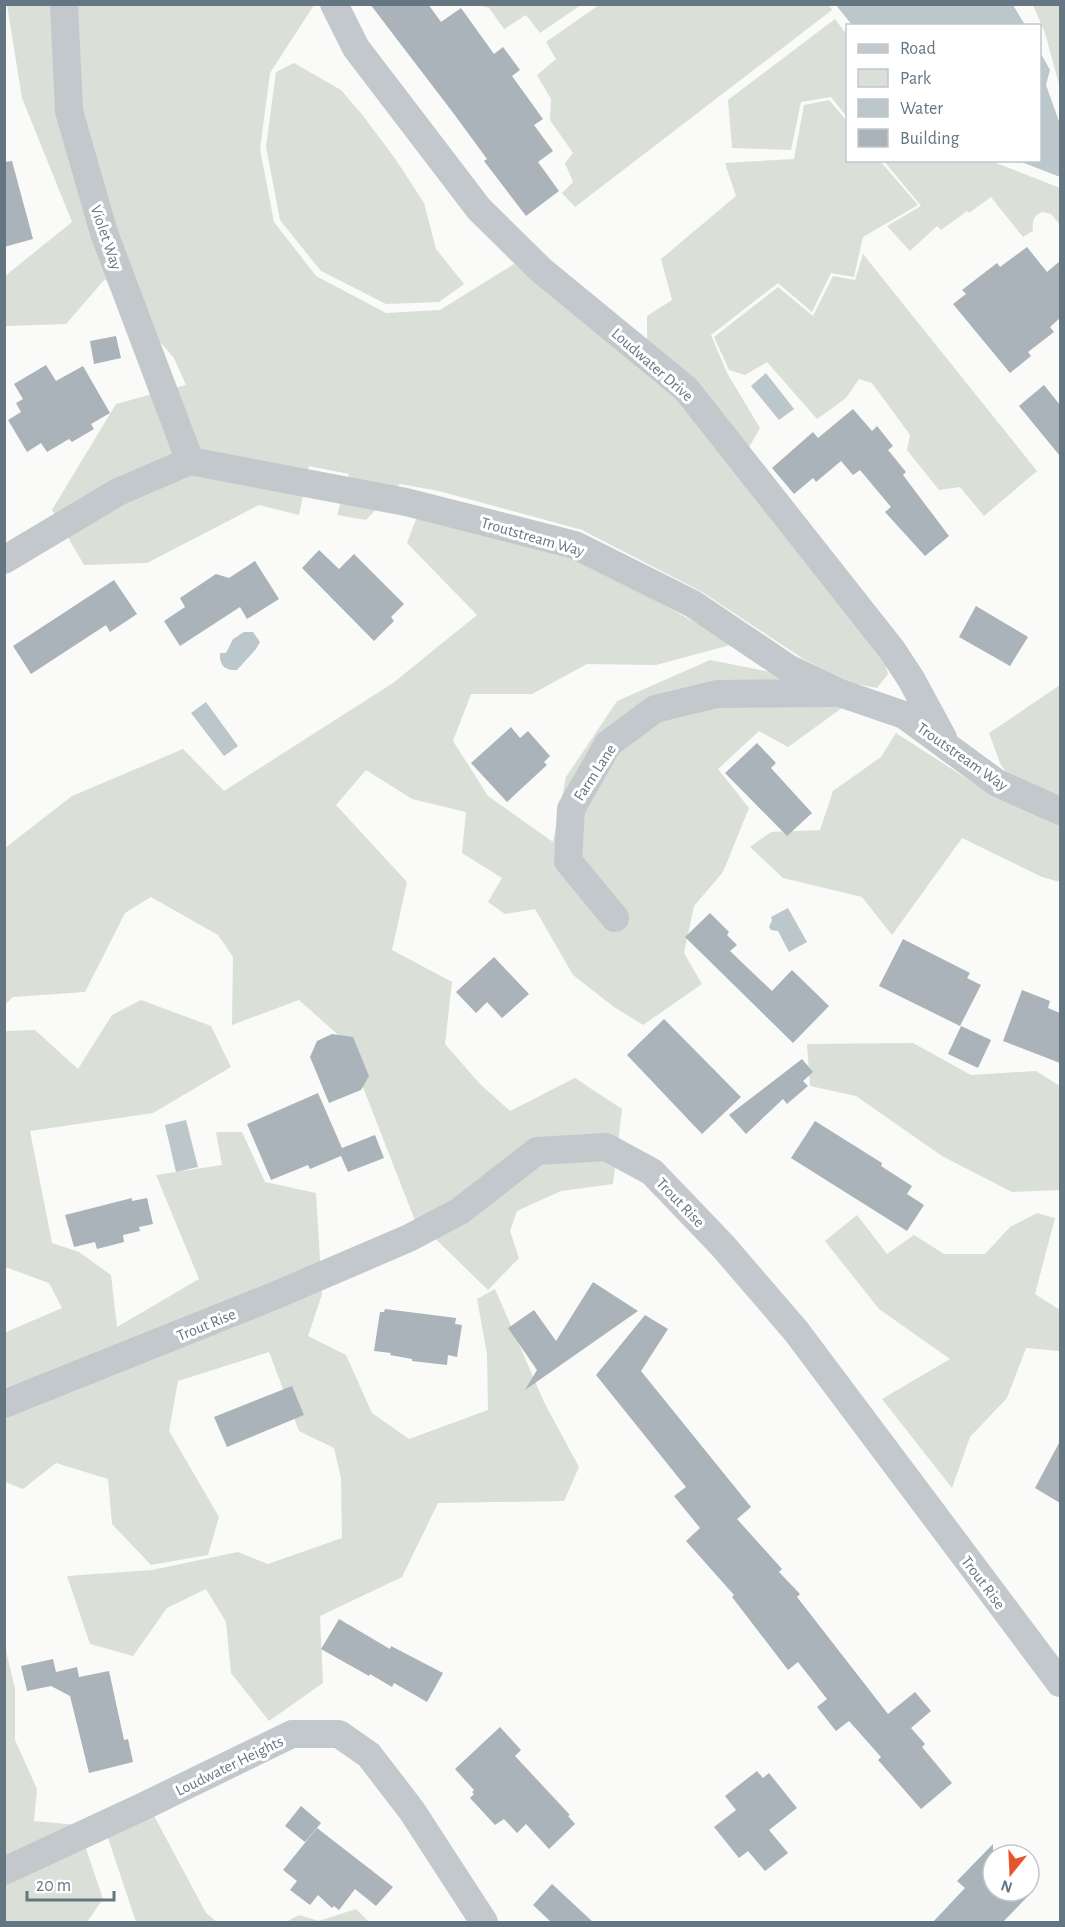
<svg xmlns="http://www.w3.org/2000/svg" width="1065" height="1927" font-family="'Alegreya Sans',sans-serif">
	<rect width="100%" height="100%" fill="#fafaf8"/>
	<g fill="#dadfd7">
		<path d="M828,4L832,10L575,207L562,193L573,182L565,163L573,153L550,120L551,99L537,75L556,59L546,42L599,5Z"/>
		<path d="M7,5H314L270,73L260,149L274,222L316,276L386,313L440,310L514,264L613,341L679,397L883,656L888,674L877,688L846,682L805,660L702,592L582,530L439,491L400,484L366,520L337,515L349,474L309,466L299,515L259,505L147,563L84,565L52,510L116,404L186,385L174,358L105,279L66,324L5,326V276L72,222L22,98Z"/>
		<path d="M479,5H581L540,33L526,15L504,29L489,8Z"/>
		<path d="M1033,5H1060V88L1045,33Z"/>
		<path d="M835,19L847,35V117L831,97L801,102L791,150L732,148L728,100Z"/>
		<path d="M294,63L341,90L364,117L396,160L424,203L436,249L464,284L439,302L386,304L321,271L280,220L266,147L276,72Z"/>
		<path d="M829,100L847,121L848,160L880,161L918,205L863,237L854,277L831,273L812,312L778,283L711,335L727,373L760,428L744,456L647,348V316L672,300L661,259L736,196L725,163L794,159L804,105Z"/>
		<path d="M884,161H991L1060,188V225L1051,214L1042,212C1033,216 1032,221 1033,231L1023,237L991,197L969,213L967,211L941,230L937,226L910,251L887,226L921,206Z"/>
		<path d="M863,254L1037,471L984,516L960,487L939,490L907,450L910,435L872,383L859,379L846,398L817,419L767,362L745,375L729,370L714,337L778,287L813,316L833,276L855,280Z"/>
		<path d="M418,514L572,554L734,644L656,665L587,664L532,694H471L453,741L488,796L553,842L566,777L617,701L710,660L781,674L842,708L788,747L759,731L718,769L749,808L723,872L694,906L684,953L702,984L643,1025L614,1007L573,975L535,909L505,914L488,902L502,878L462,853L466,812L412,799L366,770L336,805L407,882L392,950L452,982L445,1044L480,1084L510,1111L575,1078L622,1109L613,1184L561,1191L517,1211L510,1231L519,1258L488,1290L414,1218L345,1041L299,1000L232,1025L233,957L218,935L151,897L125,913L85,992L13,997L5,1005V848L72,796L183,749L224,791L393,683L477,615L407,543Z"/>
		<path d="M1060,685V882L1042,877L962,838L892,935L862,897L783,878L750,847L771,832L820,830L833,791L881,757L896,733L986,791L1009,777L1000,763L989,733Z"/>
		<path d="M141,1000L211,1026L231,1067L153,1113L30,1131L52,1243L79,1252L111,1275L117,1327L199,1279L156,1175L222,1165L216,1132H242L265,1182L316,1193L322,1294L308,1336L346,1355L372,1413L409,1439L488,1410L487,1354L477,1299L495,1289L544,1402L579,1467L564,1501L438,1503L402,1577L320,1616L323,1683L269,1721L231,1673L226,1622L206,1589L167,1608L133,1656L90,1644L67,1576L152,1570L238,1552L268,1564L342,1538L341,1478L334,1448L299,1431L269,1352L178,1381L169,1431L219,1517L208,1555L151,1565L112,1524L108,1479L56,1463L23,1489L5,1482L4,1333L62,1308L49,1283L5,1267V1033L7,1031L35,1030L78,1069L112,1015Z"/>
		<path d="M913,1043L971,1075L1036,1071L1060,1086V1190L1012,1192L942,1156L856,1096L810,1086L807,1044Z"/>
		<path d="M1037,1213L1055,1218L1035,1294L1060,1310V1351L1026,1348L1007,1398L970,1437L952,1488L882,1399L950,1359L879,1309L825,1241L857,1215L887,1254L914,1235L944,1254H985L1010,1227Z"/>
		<path d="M4,1643L15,1688V1740L37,1789L34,1821L78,1825L103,1899L87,1922H5Z"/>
		<path d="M144,1797L206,1913L217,1922H136L101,1817Z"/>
		<path d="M356,1909L369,1922H286L299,1915L319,1921Z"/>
	</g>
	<g fill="#bbc7cb">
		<path d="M836,5H1013L1025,25H852Z"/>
		<path d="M1040,52L1050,70L1046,85L1060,124V177L1019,161L1040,160Z"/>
		<path d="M766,373L794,409L779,420L751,386Z"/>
		<path d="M244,632H253L260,642L256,649L237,670C225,671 219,665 220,653H226L233,639Z"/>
		<path d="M206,702L238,746L224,756L191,713Z"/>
		<path d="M788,908L807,942L789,952L778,931L771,930L769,927L772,920L771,917Z"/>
		<path d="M186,1120L198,1167L176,1172L165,1125Z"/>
	</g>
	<g fill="#aab3b9">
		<path d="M370,4H428L441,22L461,8L494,54L503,47L520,70L512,76L543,119L534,125L553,151L538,162L559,191L526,216L484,161L487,159L454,114Z"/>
		<path d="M12,161L33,239L4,247V162Z"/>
		<path d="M1027,247L1047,272L1060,261V318L1050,327L1054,332L1028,352L1031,356L1010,373L953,304L966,294L962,290L997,263L1000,267Z"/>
		<path d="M116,336L121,358L94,364L90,341Z"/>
		<path d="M46,365L56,381L83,366L110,413L91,424L94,429L72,442L69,439L47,452L41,443L27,452L8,420L21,412L16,403L23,399L14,384Z"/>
		<path d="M1044,385L1060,405V456L1019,406Z"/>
		<path d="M853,409L872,431L877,426L893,446L888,450L906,472L903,475L949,536L925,556L885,512L891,507L860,470L853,475L841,461L816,482L813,478L794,494L772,468L813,432L818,438Z"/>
		<path d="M319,550L339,569L354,554L404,604L391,617L394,621L374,641L302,568Z"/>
		<path d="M255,561L279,599L247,619L240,607L180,646L164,621L185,607L180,598L216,574L229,578Z"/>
		<path d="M114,580L137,614L110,632L106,625L31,674L13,646Z"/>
		<path d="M976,606L1028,637L1010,666L959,637Z"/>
		<path d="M511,727L520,738L528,731L550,756L544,762L547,765L507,802L471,763Z"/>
		<path d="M757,743L776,763L771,768L812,813L787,836L725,773Z"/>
		<path d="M710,913L729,932L727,935L737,945L730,951L772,991L792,970L829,1006L793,1043L685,937Z"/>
		<path d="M903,939L970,973L967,978L981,985L960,1026L879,986Z"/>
		<path d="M494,957L529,994L502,1018L487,1002L476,1013L456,992Z"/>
		<path d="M1022,990L1050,1001L1048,1008L1060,1013V1063L1003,1041Z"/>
		<path d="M664,1019L741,1097L702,1134L627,1055Z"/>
		<path d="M961,1026L991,1040L978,1068L948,1054Z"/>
		<path d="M332,1034L353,1037L369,1076L361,1090L329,1103L310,1057L317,1041Z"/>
		<path d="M802,1059L813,1072L803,1081L808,1086L787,1104L783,1099L746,1134L729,1115Z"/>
		<path d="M318,1093L342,1148L375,1135L384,1158L348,1172L341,1156L310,1169L308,1165L271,1180L247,1124Z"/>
		<path d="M815,1121L882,1163L881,1166L912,1186L907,1194L924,1205L907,1231L791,1158Z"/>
		<path d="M132,1198V1201L147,1198L153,1224L139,1227L140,1231L123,1235L124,1242L97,1249L95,1242L74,1247L65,1215Z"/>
		<path d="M593,1282L638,1311L525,1390L537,1370L508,1328L534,1310L556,1341Z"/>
		<path d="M385,1309L456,1318L455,1324L462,1325L457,1357L448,1355L447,1365L412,1361V1359L390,1355L391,1353L374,1351L380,1312H384Z"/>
		<path d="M645,1315L668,1329L641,1371L751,1507L737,1519L782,1569L779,1572L800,1594L797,1597L888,1714L915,1692L931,1711L911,1728L925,1744L922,1747L952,1783L921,1809L878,1760L881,1757L849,1721L836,1731L817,1707L827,1699L798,1662L788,1670L732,1597L734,1595L686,1541L700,1528L674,1496L686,1487L596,1375Z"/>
		<path d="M292,1386L304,1415L227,1447L214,1417Z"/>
		<path d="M1060,1441V1503L1035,1488Z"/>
		<path d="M339,1619L390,1649L391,1646L443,1673L427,1702L394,1683L392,1687L370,1674L369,1676L321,1649Z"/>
		<path d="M53,1659L56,1672L77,1667L79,1677L109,1671L124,1740L128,1739L133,1762L89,1773L70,1696L51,1686L27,1691L21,1666Z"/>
		<path d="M500,1727L521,1750L515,1756L570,1815L568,1816L575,1824L549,1849L526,1824L517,1833L504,1819L495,1825L470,1798L474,1794L472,1792L474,1790L455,1769Z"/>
		<path d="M757,1771L763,1778L769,1773L797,1808L769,1830L788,1853L765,1871L748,1851L739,1858L714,1827L736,1810L725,1796Z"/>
		<path d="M301,1806L321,1823L305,1842L285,1826Z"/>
		<path d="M317,1828L393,1887L376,1906L355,1889L339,1910L334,1906L332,1908L318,1895L310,1905L290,1890L297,1881L283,1870Z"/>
		<path d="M993,1844V1891H1033L1002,1923H932L965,1888L957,1881Z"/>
		<path d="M552,1884L594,1923H552L533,1905Z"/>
	</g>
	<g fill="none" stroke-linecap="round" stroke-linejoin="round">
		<g stroke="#c3c8cc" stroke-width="28">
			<path d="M64,4L69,111L104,233L190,461"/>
			<path d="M334,4L356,48L479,209L541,270L686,389L892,650L911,679L943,738"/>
			<path d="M4,560L118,492L190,461L406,502L575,545L693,604L788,668L840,693L904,715L997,783L1060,811"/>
			<path d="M615,918L568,861L571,809L608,744L655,709L717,694L832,693"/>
			<path d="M4,1404L274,1296L409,1238L460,1211L537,1151L606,1147L652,1172L722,1245L796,1331L1060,1683"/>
			<path d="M4,1871L142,1807L292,1734H339L369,1755L412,1811L484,1922"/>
		</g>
	</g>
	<g text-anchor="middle" stroke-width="6" stroke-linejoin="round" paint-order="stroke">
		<g font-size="16" fill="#657683" stroke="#fff">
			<text transform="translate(107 237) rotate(71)" y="6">Violet Way</text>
			<text transform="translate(653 364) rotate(41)" y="6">Loudwater Drive</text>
			<text transform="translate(533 536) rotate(16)" y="6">Troutstream Way</text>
			<text transform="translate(963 756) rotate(35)" y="6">Troutstream Way</text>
			<text transform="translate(594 772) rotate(-57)" y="6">Farm Lane</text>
			<text transform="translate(681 1202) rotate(46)" y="6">Trout Rise</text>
			<text transform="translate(206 1324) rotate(-22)" y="6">Trout Rise</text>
			<text transform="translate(984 1582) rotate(53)" y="6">Trout Rise</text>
			<text transform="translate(229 1765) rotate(-26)" y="6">Loudwater Heights</text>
		</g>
	</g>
	<rect width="1065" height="1927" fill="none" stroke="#657683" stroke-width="12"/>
	<rect x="846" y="24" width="195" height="138" fill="#ffffff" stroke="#c1c8cd" stroke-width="1.5"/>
	<rect x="858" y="44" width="30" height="9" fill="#c3c8cc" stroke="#c1c8cd" stroke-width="1.5"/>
	<text x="900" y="54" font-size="18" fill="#657683">Road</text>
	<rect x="858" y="69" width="30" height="18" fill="#dadfd7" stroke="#c1c8cd" stroke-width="1.5"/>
	<text x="900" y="84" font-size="18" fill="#657683">Park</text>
	<rect x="858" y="99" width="30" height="18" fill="#bbc7cb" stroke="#c1c8cd" stroke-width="1.5"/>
	<text x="900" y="114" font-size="18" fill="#657683">Water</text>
	<rect x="858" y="129" width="30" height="18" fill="#aab3b9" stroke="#c1c8cd" stroke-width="1.5"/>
	<text x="900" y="144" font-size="18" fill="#657683">Building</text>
	<g transform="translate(1011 1873) rotate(198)"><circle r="28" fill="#ffffff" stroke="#c1c8cd" stroke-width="1.5"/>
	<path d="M0-4.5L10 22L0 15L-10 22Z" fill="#e4572e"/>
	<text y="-9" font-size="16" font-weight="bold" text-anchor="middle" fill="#657683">N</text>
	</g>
	<path d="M27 1891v9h87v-9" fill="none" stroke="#657683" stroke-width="3"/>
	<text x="36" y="1891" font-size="18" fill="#657683" stroke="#ffffff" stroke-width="4.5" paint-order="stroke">20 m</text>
</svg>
